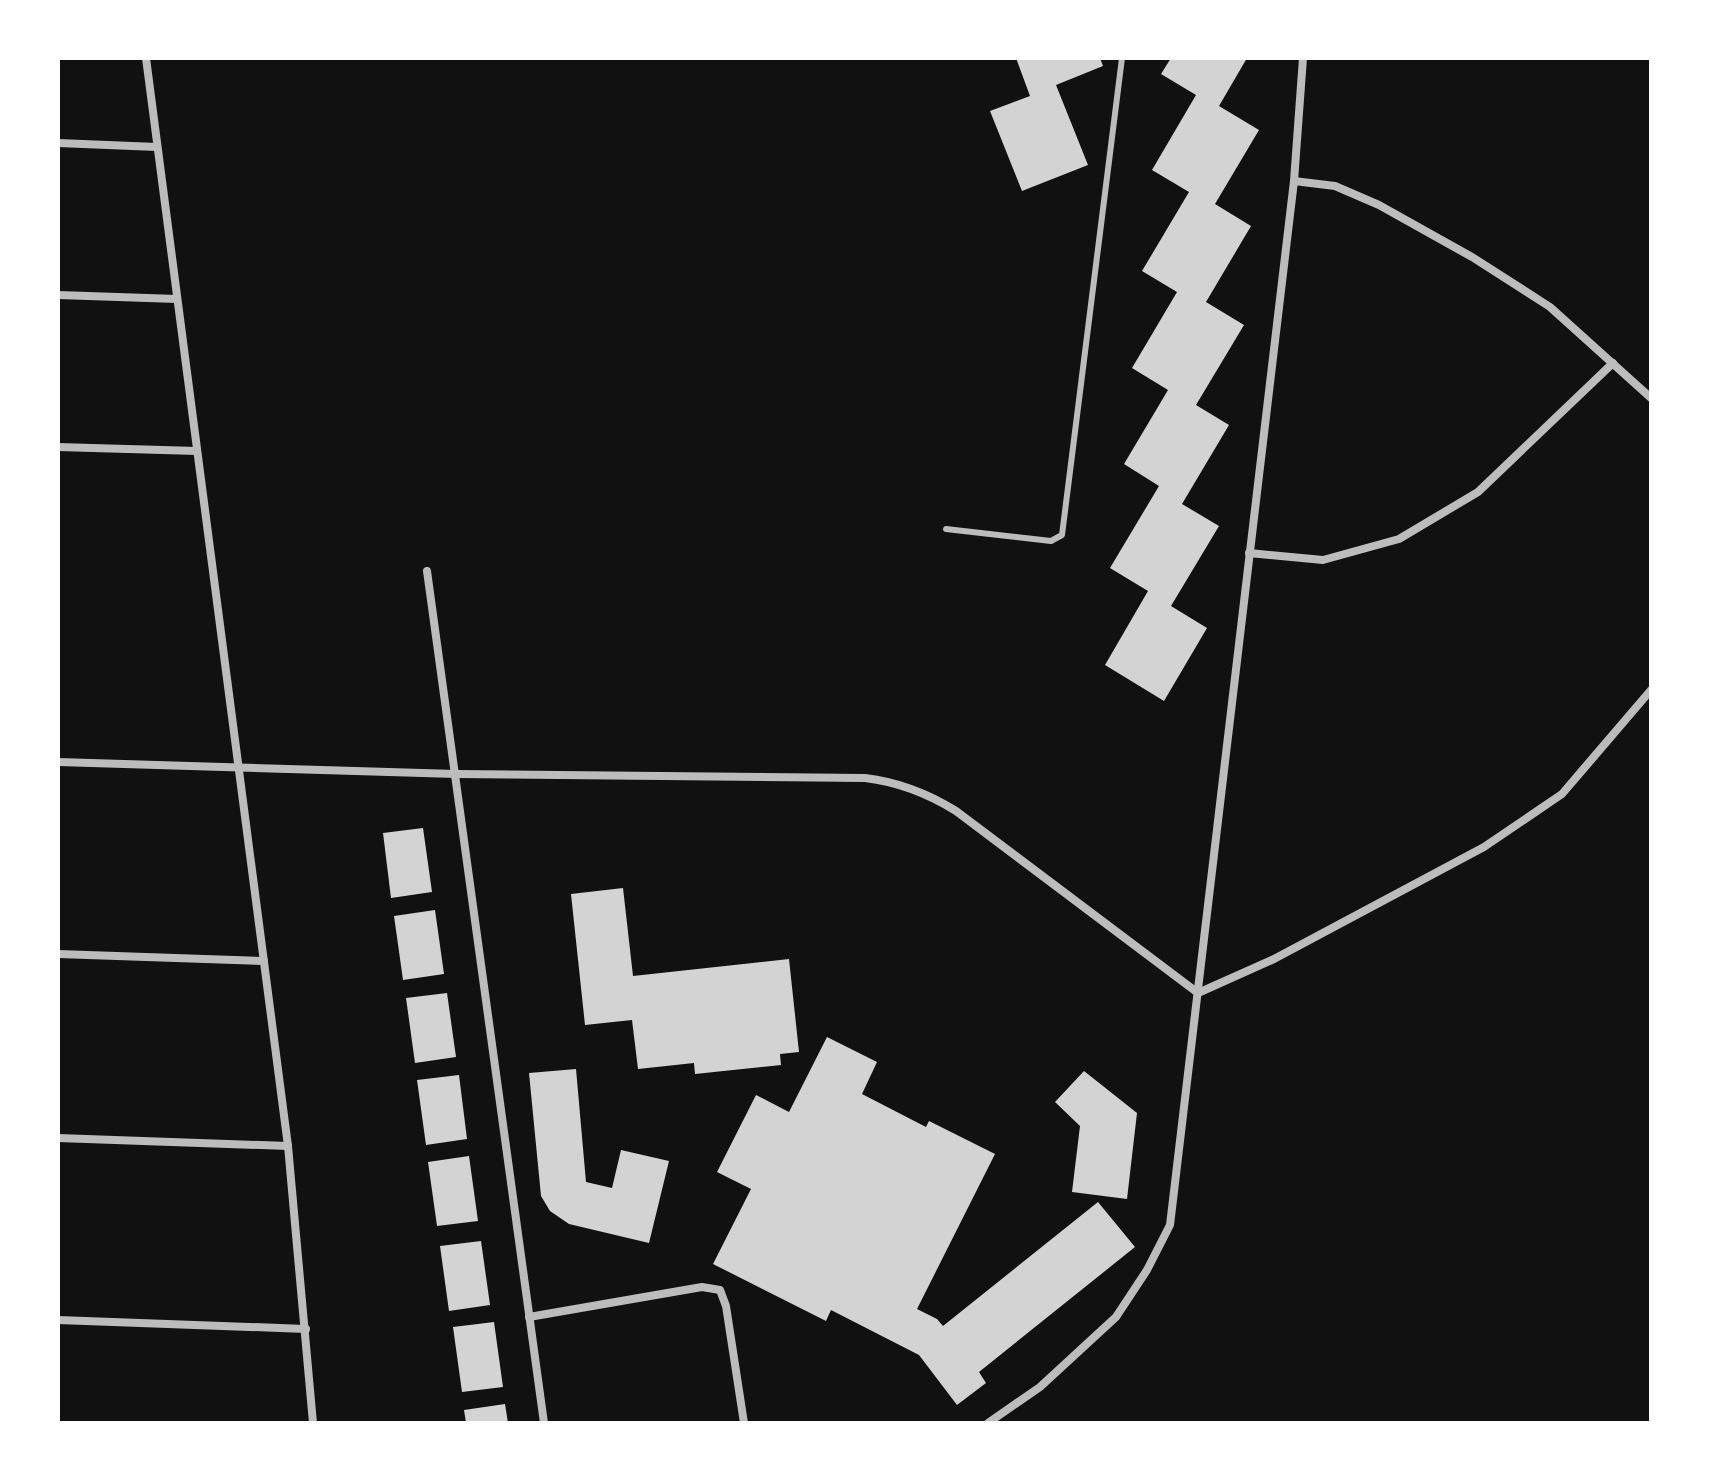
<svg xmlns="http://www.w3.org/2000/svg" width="1709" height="1481" font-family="'DejaVu Sans',sans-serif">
	<rect width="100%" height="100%" fill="#111"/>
	<g fill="#d3d3d3">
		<path d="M1016,58H1100L1103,66L1056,85L1088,165L1022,191L990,111L1030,96Z"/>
		<path d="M1171,58H1247L1219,106L1259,130L1215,204L1251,226L1206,302L1244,325L1196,405L1229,425L1182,504L1219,526L1171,606L1207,628L1164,701L1105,665L1148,591L1110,568L1159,486L1124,464L1168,390L1132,368L1177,292L1142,271L1189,192L1152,170L1196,95L1161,74Z"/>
		<path d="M423,828L432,892L391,898L383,833Z"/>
		<path d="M623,888L633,976L789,959L799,1052L780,1054L781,1065L695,1074L694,1063L638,1069L632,1020L585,1025L571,894Z"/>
		<path d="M435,910L444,974L403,980L394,916Z"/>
		<path d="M447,993L456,1057L415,1063L406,998Z"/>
		<path d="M827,1037L877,1062L862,1094L926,1127L929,1121L995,1154L917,1309L937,1319L943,1326L1098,1202L1135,1247L979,1372L986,1383L957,1405L919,1355L831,1310L826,1321L713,1264L751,1189L717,1172L756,1095L789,1112Z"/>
		<path d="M576,1069L586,1182L612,1188L621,1150L669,1161L649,1243L569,1224L550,1211L541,1196L529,1073Z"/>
		<path d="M1084,1071L1137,1113L1127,1199L1072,1192L1080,1126L1055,1102Z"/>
		<path d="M459,1075L467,1139L426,1145L417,1080Z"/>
		<path d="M469,1156L478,1221L437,1226L428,1162Z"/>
		<path d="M481,1241L490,1305L449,1311L440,1246Z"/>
		<path d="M494,1322L503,1387L462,1392L453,1327Z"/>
		<path d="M505,1404L508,1423H466L464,1410Z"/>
	</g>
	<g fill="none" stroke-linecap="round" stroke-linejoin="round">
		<path stroke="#bcbcbc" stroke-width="6" d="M946,529L1051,541L1062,535L1122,58"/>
		<g stroke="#bcbcbc" stroke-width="8">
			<path d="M146,58L288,1146L313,1423"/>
			<path d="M58,143L157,147"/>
			<path d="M1294,181L1335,186L1379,205L1472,257L1550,307L1651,398"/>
			<path d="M58,295L177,299"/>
			<path d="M58,447L197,451"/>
			<path d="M1249,553L1323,560L1399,539L1478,492L1613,363"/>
			<path d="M427,571L544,1423"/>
			<path d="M58,762L456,774L865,778C899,782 927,793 956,811L1198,993L1274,959L1484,847L1562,794L1651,690"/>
			<path d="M58,954L264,961"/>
			<path d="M58,1138L288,1146"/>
			<path d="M529,1317L702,1287L720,1290L726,1306L744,1423"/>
			<path d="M58,1320L306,1329"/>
			<path d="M988,1423L1040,1387L1116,1317L1147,1270L1170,1225L1294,181L1303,58"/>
		</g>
	</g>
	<rect width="1709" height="1481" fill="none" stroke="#ffffff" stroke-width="120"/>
</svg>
